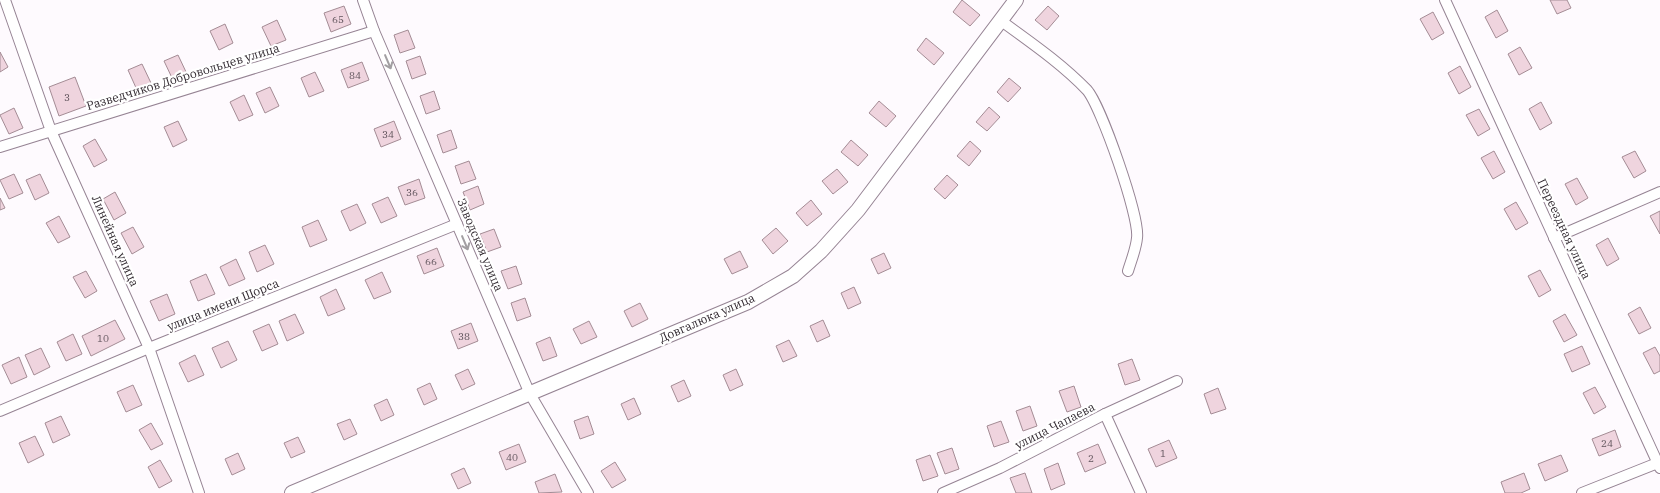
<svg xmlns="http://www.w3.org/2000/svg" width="1660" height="493" font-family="'IBM Plex Serif',serif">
	<rect width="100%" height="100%" fill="#fefafe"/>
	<g fill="#efd4de" stroke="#a48c95">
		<path d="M962,0L980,15L970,26L953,12Z"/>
		<path d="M1550,0H1567L1571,8L1557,14Z"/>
		<path d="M344,6L351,24L331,32L324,13Z"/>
		<path d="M1048,6L1059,16L1047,30L1035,20Z"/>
		<path d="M1497,10L1508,31L1496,38L1485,17Z"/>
		<path d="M1433,12L1444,33L1432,40L1420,19Z"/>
		<path d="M277,20L286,40L271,46L262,27Z"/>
		<path d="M225,24L233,43L219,50L210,31Z"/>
		<path d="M408,30L415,48L400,53L394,35Z"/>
		<path d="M926,38L944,53L934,65L917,50Z"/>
		<path d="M1520,47L1532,68L1519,75L1508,54Z"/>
		<path d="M0,52L8,67L0,72Z"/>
		<path d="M178,55L187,74L173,80L164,61Z"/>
		<path d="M420,56L426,74L412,79L406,61Z"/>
		<path d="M362,62L369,80L348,88L341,70Z"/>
		<path d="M142,64L151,83L137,90L128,70Z"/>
		<path d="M1460,66L1471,87L1459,94L1448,73Z"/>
		<path d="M315,72L324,91L309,97L301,78Z"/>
		<path d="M75,77L86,106L59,116L49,87Z"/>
		<path d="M1009,78L1021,88L1008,102L997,92Z"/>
		<path d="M270,87L279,106L265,113L256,93Z"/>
		<path d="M434,91L440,109L426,114L420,96Z"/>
		<path d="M244,95L253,115L239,121L230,102Z"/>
		<path d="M879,101L896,116L886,127L869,113Z"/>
		<path d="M1541,102L1552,123L1540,130L1529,109Z"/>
		<path d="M989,107L1000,117L987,131L976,122Z"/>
		<path d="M14,108L23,128L9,134L0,115Z"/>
		<path d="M1479,109L1490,129L1478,136L1466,115Z"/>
		<path d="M178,121L187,140L173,147L164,127Z"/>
		<path d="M394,121L401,139L381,147L374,129Z"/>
		<path d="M451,130L457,148L443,153L437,135Z"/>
		<path d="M95,139L107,160L94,167L83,146Z"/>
		<path d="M851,140L868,155L858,166L841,152Z"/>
		<path d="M970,141L981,151L969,166L957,156Z"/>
		<path d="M1494,151L1505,172L1493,179L1481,158Z"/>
		<path d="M1635,151L1646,171L1634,178L1622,157Z"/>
		<path d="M469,161L476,179L461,184L455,166Z"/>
		<path d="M837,169L848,182L833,194L822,181Z"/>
		<path d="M14,174L23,193L9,199L0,180Z"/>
		<path d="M40,174L49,193L35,200L26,180Z"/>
		<path d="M947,175L958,185L945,199L934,189Z"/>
		<path d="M1577,178L1588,198L1576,205L1565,184Z"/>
		<path d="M419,179L425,198L405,205L398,187Z"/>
		<path d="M478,186L484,204L470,210L463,192Z"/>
		<path d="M115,192L126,213L114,220L103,199Z"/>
		<path d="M388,197L397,216L381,223L372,204Z"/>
		<path d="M0,198L5,208L0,210Z"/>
		<path d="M811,200L822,214L807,226L796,213Z"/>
		<path d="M1516,202L1528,223L1516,230L1504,209Z"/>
		<path d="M357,204L366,223L350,231L341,211Z"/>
		<path d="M1660,211V234L1650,216Z"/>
		<path d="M59,216L70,237L58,243L46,223Z"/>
		<path d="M318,220L327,240L310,247L302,227Z"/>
		<path d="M133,227L144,247L132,254L121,233Z"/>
		<path d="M776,228L788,241L773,254L762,240Z"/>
		<path d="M494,229L501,247L487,252L480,234Z"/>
		<path d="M1608,238L1619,259L1607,266L1596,245Z"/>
		<path d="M265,245L274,264L257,272L249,252Z"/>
		<path d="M437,248L444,266L424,274L417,256Z"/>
		<path d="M740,251L748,267L732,274L724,259Z"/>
		<path d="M884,253L891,268L878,274L871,259Z"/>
		<path d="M236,259L245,279L229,286L220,267Z"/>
		<path d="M516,266L522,284L508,289L501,271Z"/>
		<path d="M1540,270L1551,290L1539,297L1528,276Z"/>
		<path d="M86,271L97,291L85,298L73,277Z"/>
		<path d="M382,272L391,292L374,299L365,280Z"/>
		<path d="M206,274L215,294L198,301L190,281Z"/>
		<path d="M854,287L861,303L848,309L841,293Z"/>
		<path d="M336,289L345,309L328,316L320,297Z"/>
		<path d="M167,294L175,314L159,321L150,301Z"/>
		<path d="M525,298L531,316L517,321L511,303Z"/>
		<path d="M640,303L648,319L632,327L624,311Z"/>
		<path d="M1640,307L1651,328L1639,334L1628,314Z"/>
		<path d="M295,314L304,333L287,341L279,321Z"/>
		<path d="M1565,314L1577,335L1564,342L1553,321Z"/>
		<path d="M115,320L125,339L91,356L82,336Z"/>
		<path d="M823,320L830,336L817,342L810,326Z"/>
		<path d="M589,321L597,337L581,344L573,329Z"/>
		<path d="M471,323L478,341L458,349L451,331Z"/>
		<path d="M269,324L278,344L262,351L253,331Z"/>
		<path d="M73,334L82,354L66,361L57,342Z"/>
		<path d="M550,337L557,356L543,361L536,343Z"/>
		<path d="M789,340L797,356L783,362L776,346Z"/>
		<path d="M228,341L237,360L221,368L212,348Z"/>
		<path d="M1582,346L1590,364L1572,372L1564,354Z"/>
		<path d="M1655,347L1660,356V371L1654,374L1643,353Z"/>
		<path d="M41,348L50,367L34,375L25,355Z"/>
		<path d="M195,355L204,375L188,382L179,363Z"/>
		<path d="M19,357L27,377L11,384L2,365Z"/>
		<path d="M1132,359L1140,380L1125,385L1118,364Z"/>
		<path d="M468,369L475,384L462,390L455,375Z"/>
		<path d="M736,369L743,385L730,391L723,375Z"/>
		<path d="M684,380L691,396L678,402L671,386Z"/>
		<path d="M430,383L437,399L424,405L417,389Z"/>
		<path d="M133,385L142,405L126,412L117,392Z"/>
		<path d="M1074,386L1081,407L1067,412L1059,391Z"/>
		<path d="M1595,387L1606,407L1594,414L1583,393Z"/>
		<path d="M1218,388L1226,409L1211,414L1204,394Z"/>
		<path d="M634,398L641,414L628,420L621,404Z"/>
		<path d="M387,399L394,415L381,421L374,405Z"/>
		<path d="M1030,406L1037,426L1023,431L1016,411Z"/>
		<path d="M61,416L70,435L53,443L45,423Z"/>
		<path d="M588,416L594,434L580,439L574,421Z"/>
		<path d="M350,419L357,434L344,440L337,424Z"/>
		<path d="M1001,421L1009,442L994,447L987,426Z"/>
		<path d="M151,423L163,444L151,450L139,430Z"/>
		<path d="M1615,430L1621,447L1599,456L1592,439Z"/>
		<path d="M35,436L44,455L28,463L19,443Z"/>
		<path d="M298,437L305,452L291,458L284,443Z"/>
		<path d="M1169,440L1177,458L1156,467L1148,449Z"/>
		<path d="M519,444L526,462L506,470L499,452Z"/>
		<path d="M1098,444L1106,463L1085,472L1077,453Z"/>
		<path d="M952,448L959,469L945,474L937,453Z"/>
		<path d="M238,453L245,469L232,475L225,459Z"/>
		<path d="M930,455L938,476L923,481L916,460Z"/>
		<path d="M1561,455L1568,471L1545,481L1538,464Z"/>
		<path d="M160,460L172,481L159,488L148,467Z"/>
		<path d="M615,462L626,480L612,488L601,471Z"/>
		<path d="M1058,463L1065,484L1051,490L1044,469Z"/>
		<path d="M464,468L471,483L458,489L451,474Z"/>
		<path d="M1025,473L1032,493H1016L1010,478Z"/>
		<path d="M1524,473L1530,489L1521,493H1505L1501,482Z"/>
		<path d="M555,474L562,492L539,493L535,482Z"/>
	</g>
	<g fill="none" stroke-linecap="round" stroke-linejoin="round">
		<g stroke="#968494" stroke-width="12">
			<g id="minor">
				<path d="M5,0L51,131L149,348L199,493"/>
				<path d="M363,0L374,31L530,394L588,493"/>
				<path d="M1445,0L1660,468"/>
				<path d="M1000,20C1030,42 1061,63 1087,90C1101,106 1140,217 1137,238C1136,249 1131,261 1128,271"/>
				<path d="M0,147L374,31"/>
				<path d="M1554,238L1660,192"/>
				<path d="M0,411L149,348L457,224"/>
				<path d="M1105,414L1141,493"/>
				<path d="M943,493L1000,468L1105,414L1177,381"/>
				<path d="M1582,493L1660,462"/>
			</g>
		</g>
		<g stroke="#968494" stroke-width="16">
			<path id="tertiary" d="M292,493L748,302L793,276L821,251L858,210L1016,0"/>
		</g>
		<use href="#minor" stroke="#fff" stroke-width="10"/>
		<use href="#tertiary" stroke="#fff" stroke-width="14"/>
	</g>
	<defs><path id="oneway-shaft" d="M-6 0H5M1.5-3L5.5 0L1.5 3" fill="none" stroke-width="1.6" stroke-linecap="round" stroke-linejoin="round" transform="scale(1.25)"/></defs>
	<g stroke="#a29fa2">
		<use href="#oneway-shaft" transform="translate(388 62) rotate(67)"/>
		<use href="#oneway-shaft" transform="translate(465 243) rotate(67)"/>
	</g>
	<g text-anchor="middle" stroke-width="4.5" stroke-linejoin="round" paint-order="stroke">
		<g font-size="10" fill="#60545c">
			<text x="338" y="23">65</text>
			<text x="355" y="79">84</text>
			<text x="67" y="101">3</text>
			<text x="388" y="138">34</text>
			<text x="412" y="196">36</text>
			<text x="431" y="265">66</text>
			<text x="464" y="340">38</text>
			<text x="103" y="342">10</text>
			<text x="1607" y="447">24</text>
			<text x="1163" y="457">1</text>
			<text x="512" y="461">40</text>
			<text x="1091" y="462">2</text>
		</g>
		<g font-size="12" fill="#312930" stroke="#fff">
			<text transform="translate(183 77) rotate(-17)" y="4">Разведчиков Добровольцев улица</text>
			<text transform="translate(1564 229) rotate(65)" y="4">Переездная улица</text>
			<text transform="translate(115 241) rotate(66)" y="4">Линейная улица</text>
			<text transform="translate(480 245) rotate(67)" y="4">Заводская улица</text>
			<text transform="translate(223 305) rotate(-22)" y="4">улица имени Щорса</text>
			<text transform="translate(707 318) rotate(-24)" y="4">Довгалюка улица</text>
			<text transform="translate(1055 426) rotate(-27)" y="4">улица Чапаева</text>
		</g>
	</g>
</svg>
